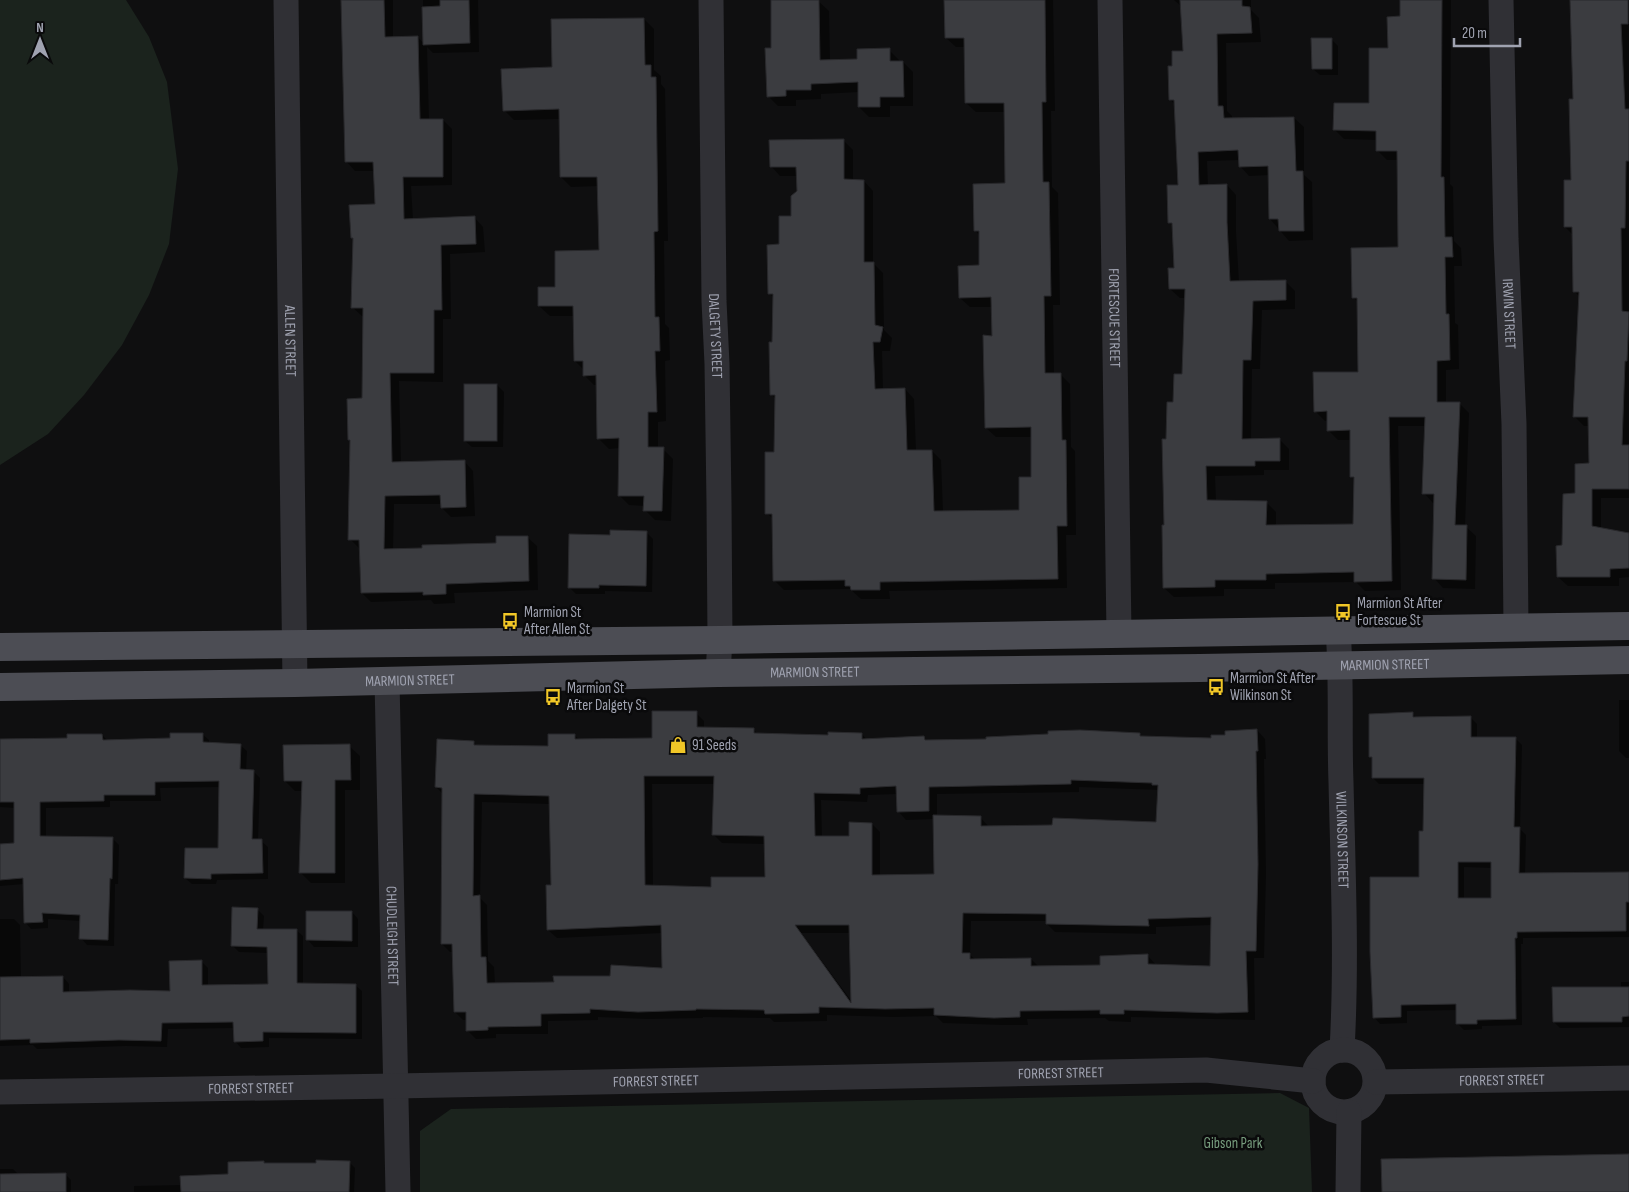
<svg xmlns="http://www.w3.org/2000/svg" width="1629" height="1192" font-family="'Sofia Sans Condensed',sans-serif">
	<rect width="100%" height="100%" fill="#0f0f10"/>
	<g fill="#1b231d">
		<path d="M0,0H126L149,37L167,82L178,169L169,244L149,295L122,345L84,395L48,434L0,465Z"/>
		<path d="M1280,1093L1309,1108L1312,1192H420V1131L451,1109Z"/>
	</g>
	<g fill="#0007" fill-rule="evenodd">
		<path d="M342,0H393V38L418,37L424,44L423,0H478L479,52L433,53L427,47L429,120H443L452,129V185L411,186L413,220L474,217L483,227L485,252L450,254L451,319H443V382L399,381L401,463L464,461L473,471L475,516L451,517L442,508V504H394L393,550L498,544L527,537L537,546L538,590L454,593L455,603L434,604L431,600L371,602L362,593L360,549L350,539L351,442L349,440L364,400L365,316H362L352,307L354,240L352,238L376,205L374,171H355L346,161Z"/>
		<path d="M772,0H817L829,11L830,61L859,60L889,50L899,60V62H903L913,72V106H890V117H869L859,107V92L821,94V99L796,100V106H778L768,96L773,49Z"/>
		<path d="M945,0H1053L1055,111H1051L1052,187L1058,193L1060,305H1053L1054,374H1060L1070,384L1071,447L1075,451L1076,535H1066L1067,588L889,591L890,599H861L850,589L784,590L774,580V520L767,513L775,453L776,399L771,394L774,298L769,293L780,246L793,217L799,191L798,176H780L771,166L843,140L853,150V181H864L873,191V263L883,273L884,330L892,338L890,351H882L883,390L905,389L914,399L916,451H932L941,460L943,512H1020L1033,478L1032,437H996L986,428L994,337L992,307H970L960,298L980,267V236L975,230L1006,184L1005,112H976L966,103L965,47H956L946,38Z"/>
		<path d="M1174,0H1251V10L1259,18L1261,42L1226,43L1227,111L1232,116V119L1294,118L1304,127V175L1312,182L1313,240L1289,241L1270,219V175L1249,176L1240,166V160L1207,161L1208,186L1227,185L1236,195V232L1239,282L1285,281L1295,291V309L1262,310L1260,369H1252L1251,440L1279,439L1289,449V470H1264V475L1215,476L1216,501L1266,502L1276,512V527L1354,525L1355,480L1352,476L1351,440H1338L1328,430V420L1325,421L1315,411L1360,373L1358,302L1353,297L1400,248L1398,160H1387L1377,150V140L1344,139L1335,130L1370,105L1401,17V0H1451L1450,184L1453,187L1454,241L1461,248L1462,266H1454L1455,323L1458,325L1459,369L1446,370V403H1459L1469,413L1465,526L1476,536L1475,589L1443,588L1434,578L1435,503H1433L1424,493L1426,426H1398L1401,590L1365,591L1356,582L1275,583V589H1224V596L1174,597L1164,588L1167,440L1174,404L1183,376L1186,298H1180L1170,289L1176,269L1173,226L1169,222L1179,186L1175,105L1170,99L1174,67L1185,52L1182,7Z"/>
		<path d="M1571,0H1629V498H1601V529L1629,534V577L1619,578V586H1568L1558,577L1563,546L1576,495L1590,464V426H1584L1574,416L1580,297L1574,291L1573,235L1565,227L1572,181L1574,100Z"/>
		<path d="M644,19L654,29V70L661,76V84L665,89L668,241H664L665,324L669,328L670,360L665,361L666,421L658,422V448L663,449L673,459L671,521L655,520L645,510V506L629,505L619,495L620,448L609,449L598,438L597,385H594L584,375V370L575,361L574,316H550L539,306L556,289L600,252L599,186L571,187L561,177L560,119L514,120L504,110L553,68Z"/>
		<path d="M1331,39L1338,46V75H1320L1313,69Z"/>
		<path d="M497,385L504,392L503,447H472L465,441Z"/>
		<path d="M646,532L653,539L652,592L605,591V594H576L569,587L611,536Z"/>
		<path d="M1619,700H1629V758H1626L1619,751Z"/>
		<path d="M696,713L704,721V728L753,729L759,735L830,736L862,734L867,740L924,737L928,742L1140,734L1143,738L1212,739L1257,730L1265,739L1266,759H1264L1266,873L1264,958H1254L1255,1020L1131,1017V1022L1109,1021L1105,1018L1027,1019L1028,1025H1003L943,1023L936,1016L894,1017L827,1015V1021L774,1022L770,1018L703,1017V1018L647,1019L598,1017V1020L548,1021V1034H496V1038L476,1039L467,1030V1020H463L455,1012L454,952H450L442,944L443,794L436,787L473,742L478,746L549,748L574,735L580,740L653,739ZM652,784H715L714,835L722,843L766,844V878L712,888L653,886ZM1079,787L1159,790L1158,823L989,827L980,817L937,816V794L1079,792ZM897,794L898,811L906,820L934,819L935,875L880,876V832L872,824L850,838L822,837L821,800L867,802L868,795ZM482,802L550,804L552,886L548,930L557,938L662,933L663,970L555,983L495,984L494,967L488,961L487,905L480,898ZM971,921H1047V924L1055,932L1156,934V927L1212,925V967L1156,965L1148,956L1101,966L1039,967L1031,959L976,960L970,955ZM801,933H851L853,1003Z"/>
		<path d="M1412,714L1417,718L1470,717L1477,724V738L1516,739L1522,745L1520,829L1526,835L1525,874L1629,873V937L1523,938V944H1521L1522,1025L1482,1026V1029L1464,1030L1457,1023V1010L1407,1011V1023L1380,1024L1374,1017L1420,878L1424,832L1425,784H1379L1373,778V759L1371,756ZM1464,867L1492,868V899H1464Z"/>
		<path d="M202,734L209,740V744L240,745L247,751L246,771H253L260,778L258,841H261L268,847V879L217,880L216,884H192L185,878L219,850L220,787L160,788L161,801H110V807L46,808V837L112,838L119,845L118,884H115L114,946L87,945L81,938V921L48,919V928L31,929L25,922L24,884L0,886V845L16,844L15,808L0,807V740L68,739L102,735L108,741L171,740Z"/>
		<path d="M349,746L360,756V790H345V883H311L301,873L303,791H295L285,781Z"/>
		<path d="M257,909L264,916L263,930H296L303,936V984L355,985L362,991V1039L269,1038V1047L241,1048L235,1041V1028L168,1029L167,1047L126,1046L37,1049L33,1045L0,1046V919H14L20,925L21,978L63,977L69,984V993L171,992L201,961L208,968V986L269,985L268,953L239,952L232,945Z"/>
		<path d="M352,912L358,919V947H314L308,940Z"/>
		<path d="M1621,982H1629V1027L1560,1028L1554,1022L1621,988Z"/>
		<path d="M263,1162L265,1164L349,1162L355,1168L354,1192H134V1186L182,1185L229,1175Z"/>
		<path d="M0,1169H13L19,1175L65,1174L71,1180V1192H0Z"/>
	</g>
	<g fill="#3b3c40" stroke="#29292c" fill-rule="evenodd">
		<path d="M341,0H384L385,37L418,36L420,119H443V177H403L404,219L475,216L476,244L441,245L442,310H434V373H390L392,462L465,460L466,507L441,508L440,495L385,496L384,549L422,548V545L496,543V536H528L529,581L446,584V594L423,595V592L361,593L359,540H348L350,440H348L347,399L362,398L363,308H351L353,238H351L349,205L375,204L373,162H345Z"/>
		<path d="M440,0H469L470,43L423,45L422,7L440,6Z"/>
		<path d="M771,0H819L820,60L857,59V49L890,48V61H903L904,97H880V107H858V82L811,84V90H786V96L767,97L765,48H771Z"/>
		<path d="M944,0H1045L1046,102H1042L1043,182H1049L1051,296H1044L1045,373H1061L1062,440H1066L1067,526H1057L1058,579L880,582V590H851L850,586H845V580L773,581L772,514H765V452H774L775,395H770L769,342H772L773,294H768L767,245L779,244V216H791V196L797,191L796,167H770L769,140L844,139V179L864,180V262H874L875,325L883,327L880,342H873L875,389L905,388L907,450H932L934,511L1019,510V477H1031V427L985,428L983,335L992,336L991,297L959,298L958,266L979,265V231H974L973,184L1005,183L1004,103H965L964,38H945Z"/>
		<path d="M1180,0H1242V6L1250,7L1252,33L1217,34L1218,106H1223L1224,118L1294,117L1296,171H1303L1304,231H1279L1278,219H1269L1268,166L1239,167L1238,150L1198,152L1199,185L1227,184V222L1230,281L1286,280V300L1253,301L1251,360H1243L1242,439L1280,438V461H1255V466H1206L1207,500L1267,501L1266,525L1353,524L1354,477H1350V430L1327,431V411L1314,412L1313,372H1358L1357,298H1352L1351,248L1398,247L1397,151H1376V131L1333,130L1334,103H1369V48H1388L1387,17L1400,16V0H1442L1441,177H1444L1445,237H1452L1453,257H1445L1446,314H1449L1450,360L1437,361V402H1460L1455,525H1467L1466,580L1432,579L1434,494H1422L1425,417H1389L1392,581L1354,582V572L1266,574V580H1215V587L1163,588L1162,525H1164L1162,439H1166L1167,402H1173L1174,374H1182L1185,289H1169L1168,268H1174L1172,223H1168L1167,185H1178L1174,100H1169L1168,66H1172V51H1183Z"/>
		<path d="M1570,0H1628V24H1621L1625,109H1629V161H1626L1625,228H1621L1622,311L1629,312L1627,361H1625L1622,445H1629V489H1592V526L1629,533V568L1610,569V577H1557L1556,546L1562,545L1563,494L1575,493V464L1589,463L1588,417H1573L1579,292H1573L1572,227H1564V180H1571L1569,99H1573Z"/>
		<path d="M644,18L645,65H651V77H656L658,231L654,232L655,317H659L660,351H655L657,412H648V447H664L662,511H643L644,496H618L619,438L597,439L596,375L583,376V361H574L573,306H538V287H555V251L599,250L597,177H560L559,109L503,111L501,69L552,67L551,19Z"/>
		<path d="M1311,38H1332V69H1312Z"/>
		<rect x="464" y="384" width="33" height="57"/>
		<path d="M610,530L647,531L646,586L599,585V588H568L569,534L610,535Z"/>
		<path d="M652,711H697V727L754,728V733L828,735V732L862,733V739L924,736L925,740L986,739V737L1048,734V731L1080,730L1140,733V736L1211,738V735H1225V731L1257,729L1258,751H1256L1258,864L1256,951H1246L1248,1012L1217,1013L1124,1010V1014H1100V1010L1020,1011V1017L994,1018L934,1015V1008L885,1009L819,1007V1013L765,1014L764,1010L696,1009V1010L638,1012L590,1009V1013L541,1014V1026L488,1027V1030L466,1031V1012H454L452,944H441L442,788L435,787L437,739L474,741V745L548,746V734H575V739L652,738ZM644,776H714L712,835L764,836L765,877H711V887L645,885ZM1071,780L1152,783V785H1158L1156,822L1053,818L1052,825L981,826V816L933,815L934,874L872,875V823L849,822V836H815L814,793L860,794V788L896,786L897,812L929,811V787L1071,784ZM474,794L549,796L551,885H546L547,930L661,925L662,968L611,965L610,976H553L554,982L487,983L486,957H481L480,895L473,896ZM963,913L1046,914V924L1149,926L1148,919L1211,917L1210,966L1148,964V954L1100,956V965L1031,966V958L970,959V953H962ZM795,925H849L851,1003Z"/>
		<path d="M1413,712V717L1471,716V737H1516L1514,827H1520L1519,873L1629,872V902H1626V931L1517,932V938H1515L1516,1019L1477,1020V1024H1456V1004L1401,1005V1017L1373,1018L1370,952V877H1419V831H1423L1424,778H1372V757H1369V714ZM1458,862H1491V898H1458Z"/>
		<path d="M170,733H203V742L241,744L240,769L254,770L252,839H262L263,873L211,874V879L184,878L185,848H218L219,781L155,782V795H104V801L40,802V836L113,837L112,879L110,878L108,940L79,939L80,915L42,913L43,922L24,923L23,878L0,880V844L14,843V802H0V739L67,738V734H102L103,740L170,738Z"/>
		<path d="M350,744L351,780H335V873H299L302,781H284L283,745Z"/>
		<path d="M232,907L258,908L257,929H297V983L356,984V1033L263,1032V1041L234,1042L233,1022L162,1023L161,1041L119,1040L30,1043V1039L0,1040V977L63,976V992L130,990L170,991L169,961L202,960V985L268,984L267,947L231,946Z"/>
		<path d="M306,911H352V941L306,940Z"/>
		<path d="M1552,987H1629V1016L1622,1017V1022H1553Z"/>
		<path d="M1629,1154V1192H1382L1381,1159Z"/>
		<path d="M316,1160L350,1161L349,1192H181L180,1176L228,1174V1162L264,1161V1163H316Z"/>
		<path d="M66,1173V1192H0V1174Z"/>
	</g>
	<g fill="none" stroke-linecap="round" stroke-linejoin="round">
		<g stroke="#303035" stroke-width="25">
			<path id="s1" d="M286,0L295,683"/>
			<path id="s2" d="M711,0L714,301L717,364L719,503L720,640L718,673"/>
			<path id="s3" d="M1110,0L1119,634"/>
			<path id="s4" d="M1501,0L1506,239L1514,424L1516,628"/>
			<path id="s5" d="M1338,630C1342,681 1339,731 1341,782C1343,871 1347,961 1342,1050"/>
			<path id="s6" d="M387,681L398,1192"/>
			<circle cx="1344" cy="1081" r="31"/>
			<path id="s7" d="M1376,1082L1629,1078"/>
			<path id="s8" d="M0,1092L396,1086L1206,1070L1313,1081"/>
			<path d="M1348,1192L1349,1112"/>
		</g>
		<g stroke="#4c4d54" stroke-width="28">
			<path d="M0,647L720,640L1629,626"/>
			<path id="s9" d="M0,687L295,683L718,673L1200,668L1629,660"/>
		</g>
	</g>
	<defs>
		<g id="bus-bare" transform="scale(1.35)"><path d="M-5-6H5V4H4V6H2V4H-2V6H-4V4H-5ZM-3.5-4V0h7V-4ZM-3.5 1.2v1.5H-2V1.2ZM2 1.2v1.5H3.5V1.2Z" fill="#f0c627" stroke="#0a0a0b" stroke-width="2.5" paint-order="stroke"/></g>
		<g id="shop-bare" transform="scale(1.35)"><path d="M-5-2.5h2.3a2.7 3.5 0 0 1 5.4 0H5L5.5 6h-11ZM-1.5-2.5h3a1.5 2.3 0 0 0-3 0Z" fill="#f0c627" stroke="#0a0a0b" stroke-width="2.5" paint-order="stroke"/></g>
	</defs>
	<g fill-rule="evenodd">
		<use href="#bus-bare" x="1343" y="612"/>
		<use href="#bus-bare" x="510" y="621"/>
		<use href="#bus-bare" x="1216" y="687"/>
		<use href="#bus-bare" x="553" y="697"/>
		<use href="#shop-bare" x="678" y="745"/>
	</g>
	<g text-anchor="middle" stroke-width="5" stroke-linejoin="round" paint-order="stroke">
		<g font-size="15" fill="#a0a3b1" stroke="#0a0a0b">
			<text dy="5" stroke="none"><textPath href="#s4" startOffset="314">IRWIN STREET</textPath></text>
			<text dy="5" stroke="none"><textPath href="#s3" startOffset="318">FORTESCUE STREET</textPath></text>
			<text dy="5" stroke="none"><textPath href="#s2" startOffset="336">DALGETY STREET</textPath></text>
			<text dy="5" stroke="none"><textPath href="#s1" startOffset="341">ALLEN STREET</textPath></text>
			<text dy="5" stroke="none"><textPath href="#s9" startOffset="1385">MARMION STREET</textPath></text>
			<text dy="5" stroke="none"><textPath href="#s9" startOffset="815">MARMION STREET</textPath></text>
			<text dy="5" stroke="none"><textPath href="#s9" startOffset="410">MARMION STREET</textPath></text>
			<text dy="5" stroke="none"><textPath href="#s5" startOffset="210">WILKINSON STREET</textPath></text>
			<text dy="5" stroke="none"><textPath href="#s6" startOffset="255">CHUDLEIGH STREET</textPath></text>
			<text dy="5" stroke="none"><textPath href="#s8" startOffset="1061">FORREST STREET</textPath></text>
			<text dy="5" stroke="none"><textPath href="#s7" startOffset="126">FORREST STREET</textPath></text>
			<text dy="5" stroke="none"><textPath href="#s8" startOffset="656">FORREST STREET</textPath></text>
			<text dy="5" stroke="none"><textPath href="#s8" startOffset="251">FORREST STREET</textPath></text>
		</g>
		<g font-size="15" fill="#a0a3b1" stroke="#0a0a0b" text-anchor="start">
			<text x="1357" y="608">Marmion St After<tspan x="1357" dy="17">Fortescue St</tspan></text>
			<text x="524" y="617">Marmion St<tspan x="524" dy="17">After Allen St</tspan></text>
			<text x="1230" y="683">Marmion St After<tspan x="1230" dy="17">Wilkinson St</tspan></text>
			<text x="567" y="693">Marmion St<tspan x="567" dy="17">After Dalgety St</tspan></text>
			<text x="692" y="750">91 Seeds</text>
		</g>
		<g font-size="15" fill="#779d7e" stroke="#0a0a0b">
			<text x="1233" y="1148">Gibson Park</text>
		</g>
	</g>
	<g transform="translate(40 40)" stroke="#0a0a0b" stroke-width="4" paint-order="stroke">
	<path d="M0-4L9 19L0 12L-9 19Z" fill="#a0a3b1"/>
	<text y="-8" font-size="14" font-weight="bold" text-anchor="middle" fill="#a0a3b1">N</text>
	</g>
	<path d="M1454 38v8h66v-8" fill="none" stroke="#a0a3b1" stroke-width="2.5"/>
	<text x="1462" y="38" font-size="15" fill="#a0a3b1" stroke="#0a0a0b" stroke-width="4" paint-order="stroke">20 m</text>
</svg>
